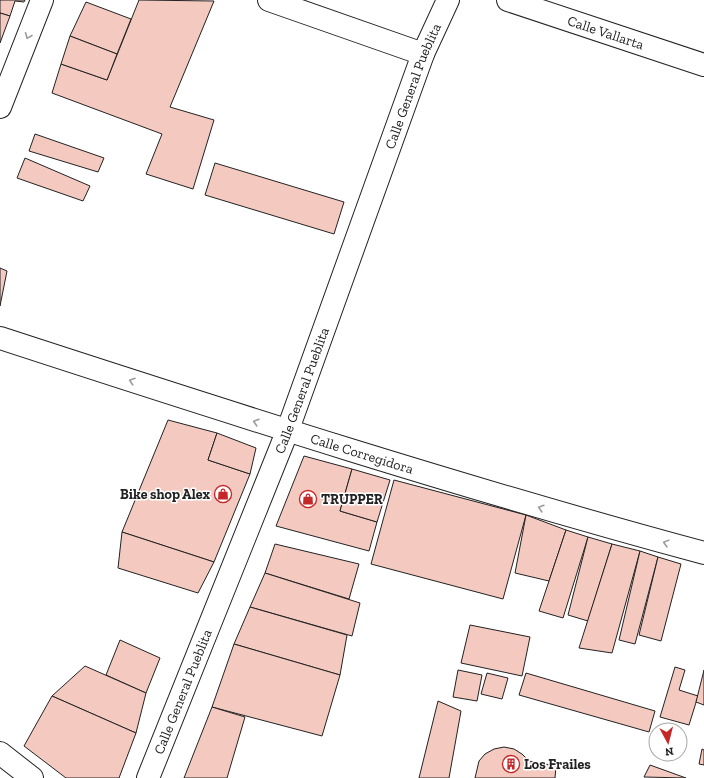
<svg xmlns="http://www.w3.org/2000/svg" width="704" height="778" font-family="'Zilla Slab',serif">
	<rect width="100%" height="100%" fill="#fff"/>
	<g fill="#f3c9c0" stroke="#222">
		<path d="M0,0H25L24,2L15,1L10,16L0,13Z"/>
		<path d="M139,0L214,1L170,107L214,120L193,189L146,174L162,134L52,93L61,64L107,80Z"/>
		<path d="M86,2L131,19L117,54L70,36Z"/>
		<path d="M0,13L10,16L0,43Z"/>
		<path d="M70,36L117,54L107,80L61,64Z"/>
		<path d="M35,134L104,158L98,172L29,151Z"/>
		<path d="M25,158L90,186L83,201L17,178Z"/>
		<path d="M215,163L344,202L334,234L205,195Z"/>
		<path d="M0,268L7,271L0,306Z"/>
		<path d="M168,420L217,433L208,460L250,474L214,562L122,532Z"/>
		<path d="M217,433L256,448L250,474L208,460Z"/>
		<path d="M304,456L352,469L340,511L377,522L369,551L276,526Z"/>
		<path d="M352,469L390,480L377,522L340,511Z"/>
		<path d="M394,480L526,515L503,599L371,564Z"/>
		<path d="M526,515L566,530L549,581L515,573Z"/>
		<path d="M566,530L588,537L563,618L539,611Z"/>
		<path d="M122,532L214,562L198,593L118,568Z"/>
		<path d="M588,537L612,544L588,621L568,615Z"/>
		<path d="M275,544L359,564L349,599L265,573Z"/>
		<path d="M612,544L640,551L612,653L579,648Z"/>
		<path d="M640,551L658,557L635,644L619,640Z"/>
		<path d="M658,557L681,564L661,641L639,635Z"/>
		<path d="M265,573L360,603L352,636L250,607Z"/>
		<path d="M250,607L347,635L340,675L234,644Z"/>
		<path d="M470,625L530,637L522,676L461,663Z"/>
		<path d="M120,640L160,658L146,693L106,675Z"/>
		<path d="M234,644L340,675L322,736L212,707Z"/>
		<path d="M85,666L146,693L136,733L52,696Z"/>
		<path d="M675,667L685,670L679,690L698,696L689,725L660,717Z"/>
		<path d="M458,670L482,675L477,701L453,697Z"/>
		<path d="M704,670V705L696,702Z"/>
		<path d="M487,673L508,678L502,699L481,694Z"/>
		<path d="M526,673L655,711L649,732L519,695Z"/>
		<path d="M52,696L136,733L119,778H66L24,746Z"/>
		<path d="M438,701L461,711L449,778H419Z"/>
		<path d="M212,707L245,717L227,778H184Z"/>
		<path d="M504,747L514,749L522,754L529,761L556,766L555,778H475L479,761L485,754L494,749Z"/>
		<path d="M702,749L704,750V765L699,764Z"/>
		<path d="M650,765L686,778L644,777Z"/>
	</g>
	<g fill="none" stroke-linecap="round" stroke-linejoin="round">
		<g stroke="#222" stroke-width="24">
			<g id="minor">
				<path d="M269,0L423,54"/>
				<path id="s1" d="M508,0L704,65"/>
				<path d="M0,107L42,0"/>
				<path id="s2" d="M0,338C233,414 467,489 704,553"/>
				<path id="s3" d="M148,778L287,432L423,54L448,0"/>
			</g>
		</g>
		<g stroke="#222" stroke-width="24">
			<path id="tertiary" d="M0,753L32,778"/>
		</g>
		<use href="#minor" stroke="#fff" stroke-width="22"/>
		<use href="#tertiary" stroke="#fff" stroke-width="22"/>
	</g>
	<defs><path id="oneway-chevron" d="M-2-3.5L2.5 0L-2 3.5" fill="none" stroke-width="1.6" stroke-linecap="round" stroke-linejoin="round"/></defs>
	<g stroke="#9c9c9c">
		<use href="#oneway-chevron" transform="translate(28 36) rotate(112)"/>
		<use href="#oneway-chevron" transform="translate(132 381) rotate(-162)"/>
		<use href="#oneway-chevron" transform="translate(256 422) rotate(-162)"/>
		<use href="#oneway-chevron" transform="translate(541 508) rotate(-163)"/>
		<use href="#oneway-chevron" transform="translate(666 543) rotate(-165)"/>
	</g>
	<defs>
		<g id="shop-ring" transform="scale(0.9)"><circle r="9.5" fill="#fff" stroke="#c62828" stroke-width="1.5"/><path d="M-5-2.5h2.3a2.7 3.5 0 0 1 5.4 0H5L5.5 6h-11ZM-1.5-2.5h3a1.5 2.3 0 0 0-3 0Z" fill="#c62828"/></g>
		<g id="building-ring" transform="scale(0.9)"><circle r="9.5" fill="#fff" stroke="#c62828" stroke-width="1.5"/><path d="M-4-6H4V6H1V3H-1V6H-4ZM-2.5-4.3h1.7v1.8h-1.7ZM.8-4.3h1.7v1.8H.8ZM-2.5-1h1.7V.8h-1.7ZM.8-1h1.7V.8H.8Z" fill="#c62828"/></g>
	</defs>
	<g fill-rule="evenodd">
		<use href="#shop-ring" x="223" y="494"/>
		<use href="#shop-ring" x="308" y="499"/>
		<use href="#building-ring" x="511" y="764"/>
	</g>
	<g text-anchor="middle" stroke-width="3" stroke-linejoin="round" paint-order="stroke">
		<g font-size="14" fill="#222" stroke="#fff">
			<text dy="5" stroke="none"><textPath href="#s1" startOffset="103">Calle Vallarta</textPath></text>
			<text dy="5" stroke="none"><textPath href="#s3" startOffset="741">Calle General Pueblita</textPath></text>
			<text dy="5" stroke="none"><textPath href="#s3" startOffset="417">Calle General Pueblita</textPath></text>
			<text dy="5" stroke="none"><textPath href="#s2" startOffset="380">Calle Corregidora</textPath></text>
			<text dy="5" stroke="none"><textPath href="#s3" startOffset="93">Calle General Pueblita</textPath></text>
		</g>
		<g font-size="14" font-weight="bold" fill="#222" stroke="#fff" text-anchor="start">
			<text x="210" y="499" text-anchor="end">Bike shop Alex</text>
			<text x="321" y="504">TRUPPER</text>
			<text x="524" y="769">Los Frailes</text>
		</g>
	</g>
	<g transform="translate(668 742) rotate(173)"><circle r="19" fill="#ffffff" stroke="#a7a7a7"/>
	<path d="M0-3L7 15L0 10L-7 15Z" fill="#c62828"/>
	<text y="-6" font-size="11" font-weight="bold" text-anchor="middle" fill="#222222">N</text>
	</g>
</svg>
